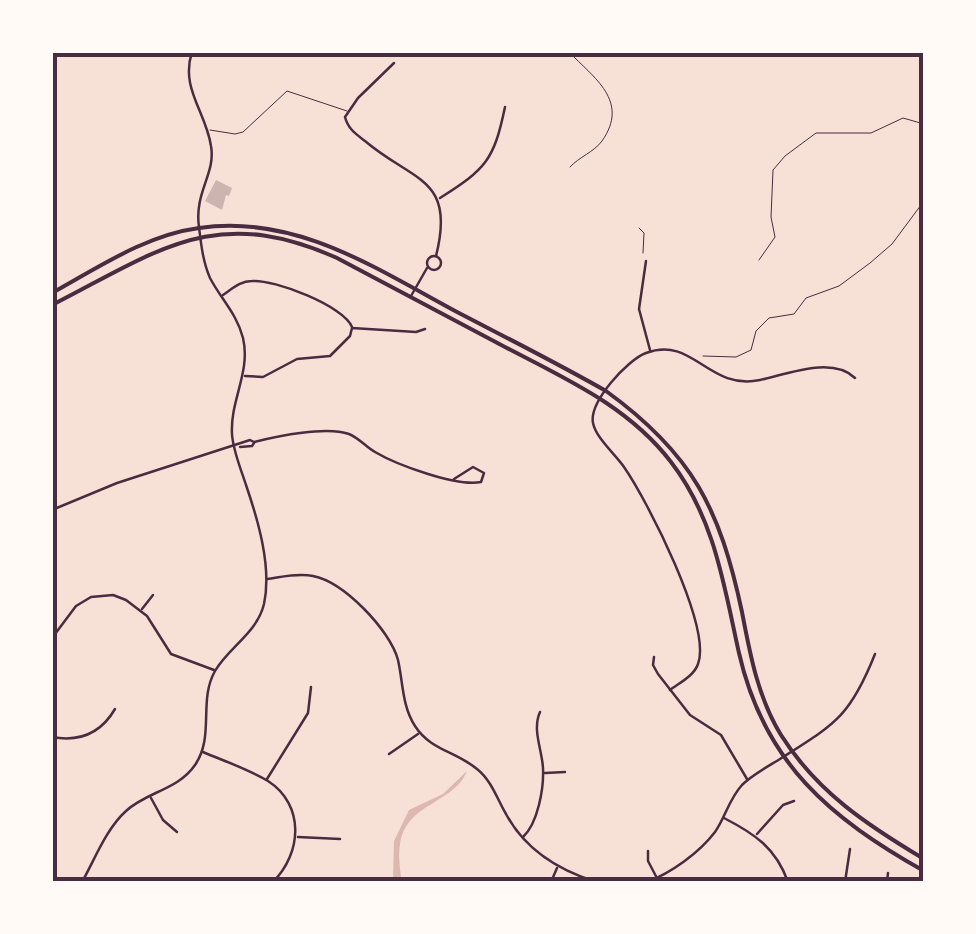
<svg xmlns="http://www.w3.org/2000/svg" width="976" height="934" font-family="'IBM Plex Sans',sans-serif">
	<rect width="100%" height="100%" fill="#f7e1d7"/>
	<path fill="#dcb8b0" d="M467,771C454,804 405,803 400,845C398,855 400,867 401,877L399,881H393L394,841L409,810L443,794Z"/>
	<path fill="#ccb4b1" d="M216,180L232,188L229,196L226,195L222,210L205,201Z"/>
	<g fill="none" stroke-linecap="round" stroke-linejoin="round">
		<g stroke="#4a2c40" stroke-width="1">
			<path d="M569,52C594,78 630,101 602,141C594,152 579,157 570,167"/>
			<path d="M639,228L644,233L643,253"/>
			<path d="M759,260L775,237L771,217L773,170L785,156L816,133H871L903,118L924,124"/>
			<path d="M703,356L736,357L751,350L756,331L769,318L794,314L806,298L839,286L870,263L892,244L924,201"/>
		</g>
		<path stroke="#4a2c40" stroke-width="1" d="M210,130L235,134L243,132L287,91L347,111"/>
		<g stroke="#4a2c40" stroke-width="2.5">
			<path d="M394,63L358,98L345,117C348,129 356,134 365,141C413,182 456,177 436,256"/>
			<path d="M440,198C486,169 494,160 505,107"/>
			<circle cx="434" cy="263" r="7"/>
			<path d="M646,261L639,309L650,350"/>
			<path d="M223,295C232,289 240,281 252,281C274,279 344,306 352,327"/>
			<path d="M411,296L427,268"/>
			<path d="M245,376L263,377L297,359L330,356L350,336L352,328L416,332L425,329"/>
			<path d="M240,447L252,446L254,443"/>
			<path d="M52,510L117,483L250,440L254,442C278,436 326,426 349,434C359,438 366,447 375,452C397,465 457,487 481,482L484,473L473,467L454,479"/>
			<path d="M267,579C282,577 298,573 313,576C344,582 390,630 398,660C403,682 402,706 415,726C430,750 457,752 477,769C492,781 497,799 506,814C525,850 558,870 596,882"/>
			<path d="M142,609L153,595"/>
			<path d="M52,638L76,606L91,597L113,595L126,600L147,616L171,654L214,670"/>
			<path d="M654,657L653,665L658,674L690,715L721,735L747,779"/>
			<path d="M670,690C679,683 694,676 698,664C712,627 647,500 624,467C615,454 596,438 593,423C589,402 627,360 646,353C693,335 708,391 760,380C788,374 832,356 855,378"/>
			<path d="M52,737C79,742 101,733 115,709"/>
			<path d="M203,752C224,761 248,769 268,781C305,805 302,853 273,882"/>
			<path d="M389,754L418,734"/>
			<path d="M52,756L56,739"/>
			<path d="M545,773L565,772"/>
			<path d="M267,779L308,713L311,687"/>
			<path d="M151,798L163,820L177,832"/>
			<path d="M724,818C755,834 776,848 788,882"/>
			<path d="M757,834L783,805L794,801"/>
			<path d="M298,837L340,839"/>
			<path d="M523,837C538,823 544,788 543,768C542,749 532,730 540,712"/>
			<path d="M648,851V861L659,882"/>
			<path d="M82,882C95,859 106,829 126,811C146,792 178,790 195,765C215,736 198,701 215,671C229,647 257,633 264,604C272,567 258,520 246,485C241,469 233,451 232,434C230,400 251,372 243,338C237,314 221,299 210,278C203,262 201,244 199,227C194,192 216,174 211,146C206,112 180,88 192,52"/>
			<path d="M551,882L557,868"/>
			<path d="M647,882C671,873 699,853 715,832C725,818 729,799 742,785C752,775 767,767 780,759C835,724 850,717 875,654"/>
			<path d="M845,882L850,849"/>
			<path d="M887,882L888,873"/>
		</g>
		<g stroke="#4a2c40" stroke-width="4">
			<path d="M52,293C99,267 146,235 199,228C296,214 375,268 457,312C507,338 557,363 606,391C693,454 720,509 742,612C750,654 758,698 781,735C817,792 867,825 924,859"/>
			<path d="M52,305C158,251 215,203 337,258C393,288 449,317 505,347C566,379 628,406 671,462C715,519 724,586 739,653C764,763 830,818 924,871"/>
		</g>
	</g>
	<rect width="976" height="934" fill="none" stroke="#fffaf5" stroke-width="110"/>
	<rect x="55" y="55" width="866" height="824" fill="none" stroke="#4a2c40" stroke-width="4"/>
</svg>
